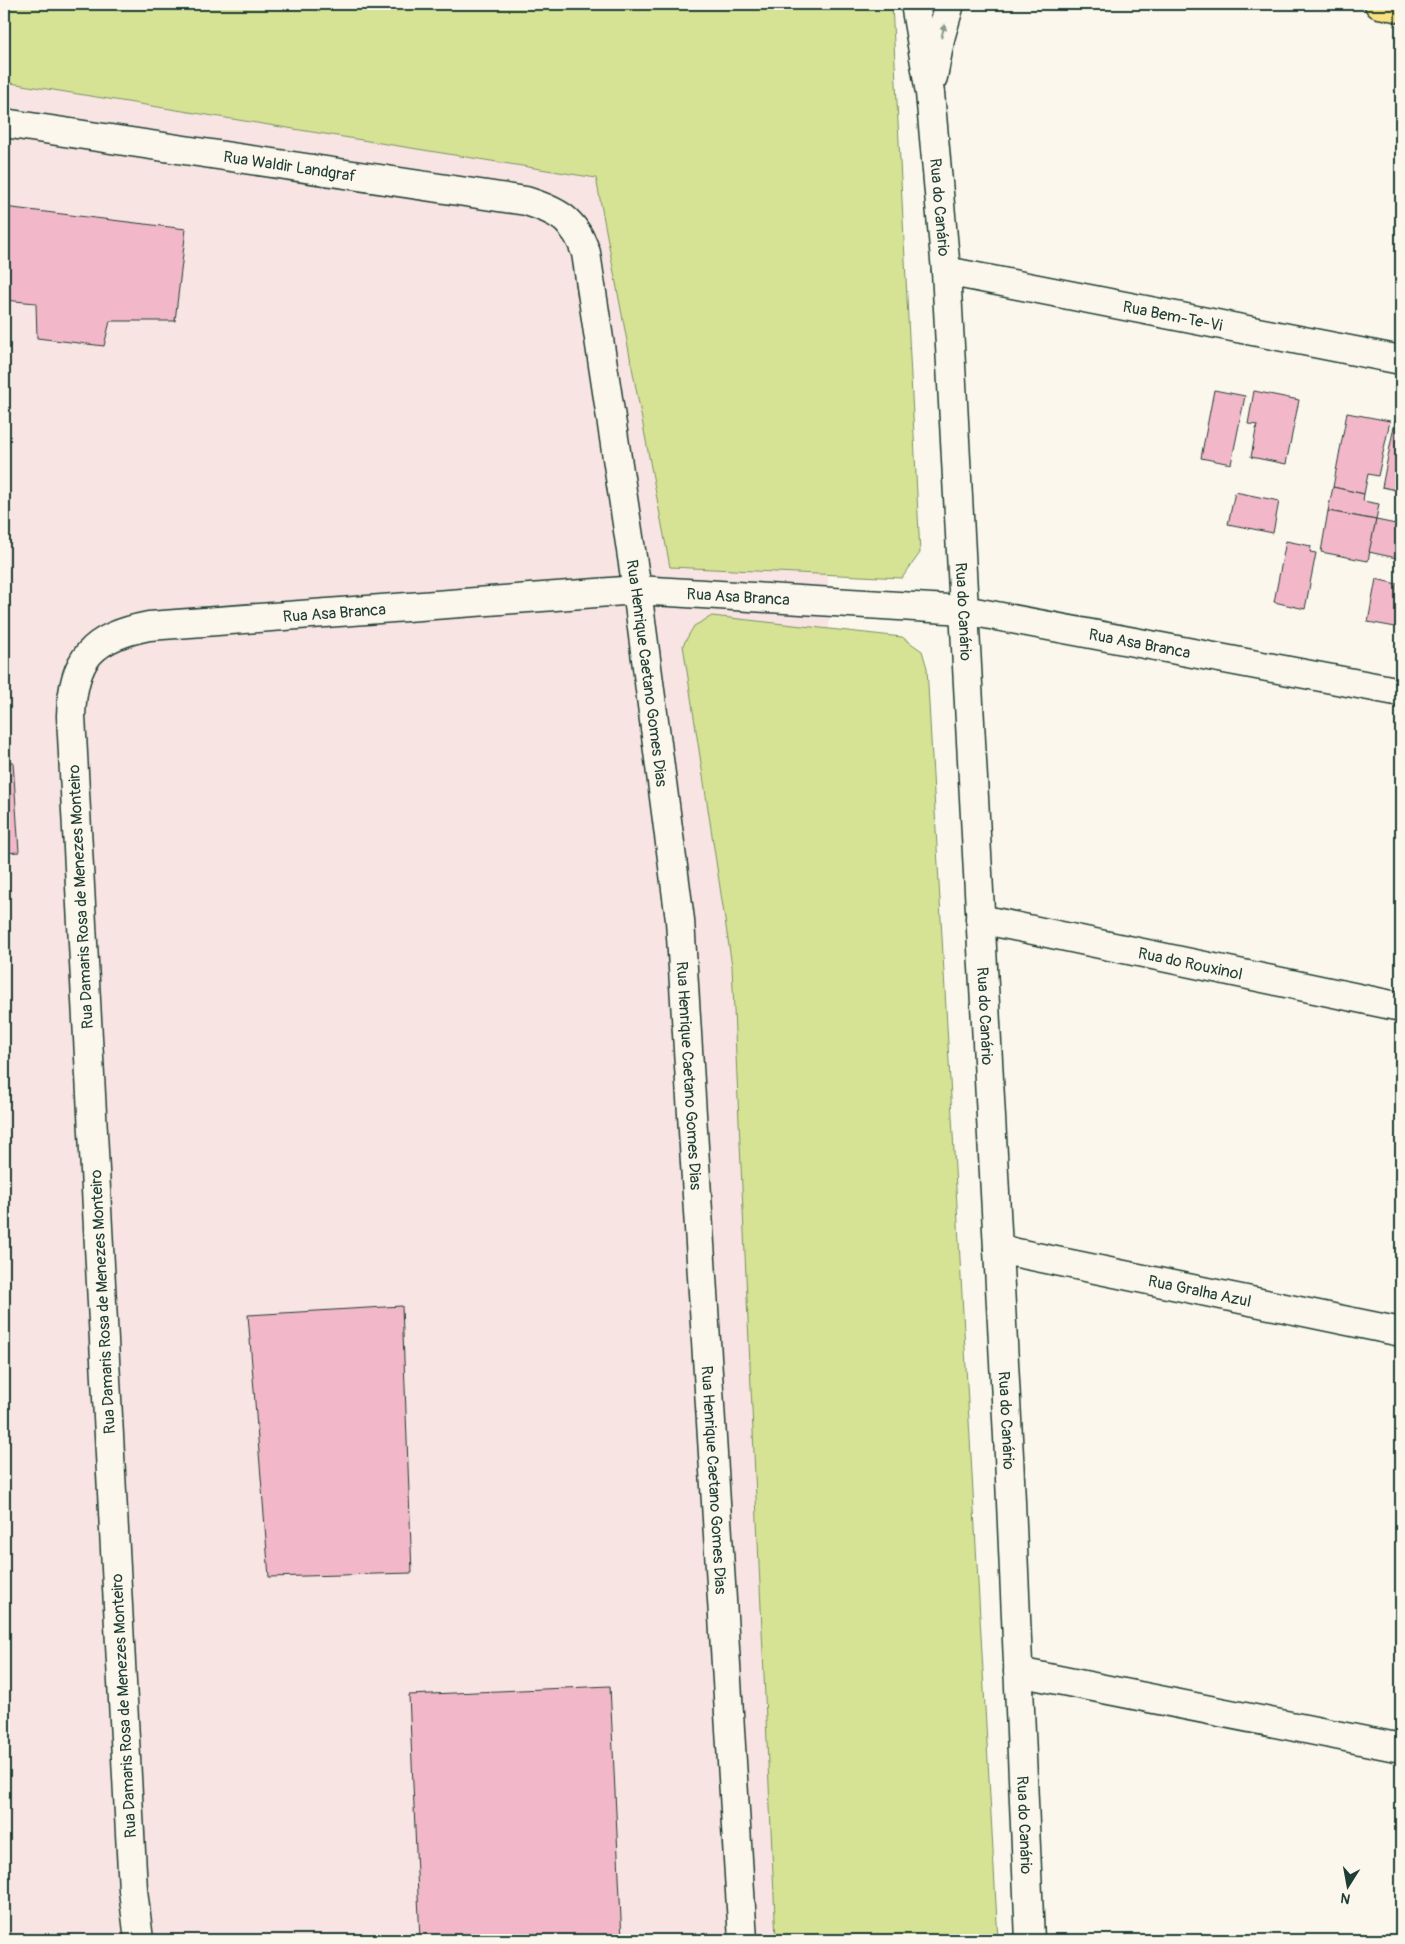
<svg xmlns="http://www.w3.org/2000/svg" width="1405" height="1944" font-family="Pangolin,sans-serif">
	<rect width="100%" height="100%" fill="#fbf7ec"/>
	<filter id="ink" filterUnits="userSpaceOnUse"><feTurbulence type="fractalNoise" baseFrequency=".02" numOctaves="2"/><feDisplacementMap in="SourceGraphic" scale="10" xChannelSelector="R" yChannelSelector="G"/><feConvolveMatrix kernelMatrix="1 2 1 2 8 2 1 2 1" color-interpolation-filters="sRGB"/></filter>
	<g filter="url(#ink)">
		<path fill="#f8e4e2" d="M4,4H814L861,1940H4Z"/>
		<g fill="#d6e395" stroke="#7a9064">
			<path d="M4,4H892L920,553L902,578L670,567L596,178L4,82Z"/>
			<path d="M712,616L902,637L922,651L927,668L998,1940H776L732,966L683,645L694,626Z"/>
		</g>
		<g fill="#f2b8ca" stroke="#1f3d34">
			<path d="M4,207L186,229L175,321H110L104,346L37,338L36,303L4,300Z"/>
			<path d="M1214,390L1245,396L1231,464L1201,458Z"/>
			<path d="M1254,391L1299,400L1286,464L1251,457L1257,425L1248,424Z"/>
			<path d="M1347,413L1390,421L1378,476L1368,474L1364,494L1333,487Z"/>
			<path d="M1395,421L1401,422V491L1382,487Z"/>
			<path d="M1333,487L1364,494L1363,501L1379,504L1376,520L1328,511Z"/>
			<path d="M1235,492L1279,501L1273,533L1228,524Z"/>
			<path d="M1328,511L1376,520L1368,561L1321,552Z"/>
			<path d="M1376,520L1401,525V559L1369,552Z"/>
			<path d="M1286,541L1311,546L1310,552L1316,553L1305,609L1274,602Z"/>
			<path d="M1376,579L1401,585V628L1368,622Z"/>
			<path d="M4,762H13L19,852L4,853Z"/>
			<path d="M1401,938V958L1397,957Z"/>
			<path d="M402,1306L412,1573L269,1577L248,1315Z"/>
			<path d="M610,1686L622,1940H420L409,1695Z"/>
		</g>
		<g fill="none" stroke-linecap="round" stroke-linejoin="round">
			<g stroke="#1f3d34" stroke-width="31">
				<g id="minor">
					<path id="s1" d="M915,4L930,93L946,271L1009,1456L1030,1940"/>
					<path d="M933,77L941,35L950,4"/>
					<path id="s2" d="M4,123L526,201C558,211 575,220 586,253L637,590L680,920L743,1940"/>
					<path id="s3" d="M946,271L1401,360"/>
					<path id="s4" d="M980,919L1401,1007"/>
					<path id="s5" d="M998,1249L1401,1332"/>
					<path d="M1018,1672L1401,1748"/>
					<path id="s6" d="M139,1940L133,1890L71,716C73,658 92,637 149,626L637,590L964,610L1401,692"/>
				</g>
			</g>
			<g stroke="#1f3d34" stroke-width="31">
				<path id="major" d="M1379,4L1401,8"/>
			</g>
			<use href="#minor" stroke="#fbf7ec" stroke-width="28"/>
			<use href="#major" stroke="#fae180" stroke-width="28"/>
		</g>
		<defs><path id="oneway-solid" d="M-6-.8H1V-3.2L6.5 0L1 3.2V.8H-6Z" transform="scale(1.25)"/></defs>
		<use fill="#8d9a90" href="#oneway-solid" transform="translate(943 31) rotate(-75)"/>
	</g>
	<g text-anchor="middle" stroke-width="5" stroke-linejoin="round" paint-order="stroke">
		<g font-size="16" fill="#1f3d34" stroke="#fbf7ec">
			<text dy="6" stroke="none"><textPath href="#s2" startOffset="289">Rua Waldir Landgraf</textPath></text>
			<text dy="6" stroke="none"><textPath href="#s1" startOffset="205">Rua do Canário</textPath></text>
			<text dy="6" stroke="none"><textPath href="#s3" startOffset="231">Rua Bem-Te-Vi</textPath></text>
			<text dy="6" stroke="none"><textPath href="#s6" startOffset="1950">Rua Asa Branca</textPath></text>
			<text dy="6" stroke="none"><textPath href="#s1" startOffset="610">Rua do Canário</textPath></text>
			<text dy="6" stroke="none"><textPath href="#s6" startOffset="1545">Rua Asa Branca</textPath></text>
			<text dy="6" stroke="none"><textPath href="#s6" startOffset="2355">Rua Asa Branca</textPath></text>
			<text dy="6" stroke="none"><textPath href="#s2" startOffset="1036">Rua Henrique Caetano Gomes Dias</textPath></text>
			<text transform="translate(80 897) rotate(-93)" y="6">Rua Damaris Rosa de Menezes Monteiro</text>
			<text dy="6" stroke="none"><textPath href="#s4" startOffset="215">Rua do Rouxinol</textPath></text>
			<text dy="6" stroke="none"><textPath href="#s1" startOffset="1015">Rua do Canário</textPath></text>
			<text dy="6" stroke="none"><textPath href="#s2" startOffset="1441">Rua Henrique Caetano Gomes Dias</textPath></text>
			<text dy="6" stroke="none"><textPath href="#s5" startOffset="206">Rua Gralha Azul</textPath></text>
			<text transform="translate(102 1302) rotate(-93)" y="6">Rua Damaris Rosa de Menezes Monteiro</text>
			<text dy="6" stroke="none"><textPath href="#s1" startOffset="1420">Rua do Canário</textPath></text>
			<text dy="6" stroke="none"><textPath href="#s2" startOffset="1846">Rua Henrique Caetano Gomes Dias</textPath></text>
			<text transform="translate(123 1706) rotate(-93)" y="6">Rua Damaris Rosa de Menezes Monteiro</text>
			<text dy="6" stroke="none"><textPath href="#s1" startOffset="1825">Rua do Canário</textPath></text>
		</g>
	</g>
	<rect width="1405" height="1944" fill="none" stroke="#fbf7ec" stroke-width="20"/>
	<rect x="10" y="10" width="1385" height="1924" fill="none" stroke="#1f3d34" stroke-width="2" filter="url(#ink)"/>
	<g transform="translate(1348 1886) rotate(191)" stroke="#fbf7ec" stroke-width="4" paint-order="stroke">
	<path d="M0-4L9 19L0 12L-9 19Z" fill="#1f3d34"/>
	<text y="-8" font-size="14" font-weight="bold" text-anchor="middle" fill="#1f3d34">N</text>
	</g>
</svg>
